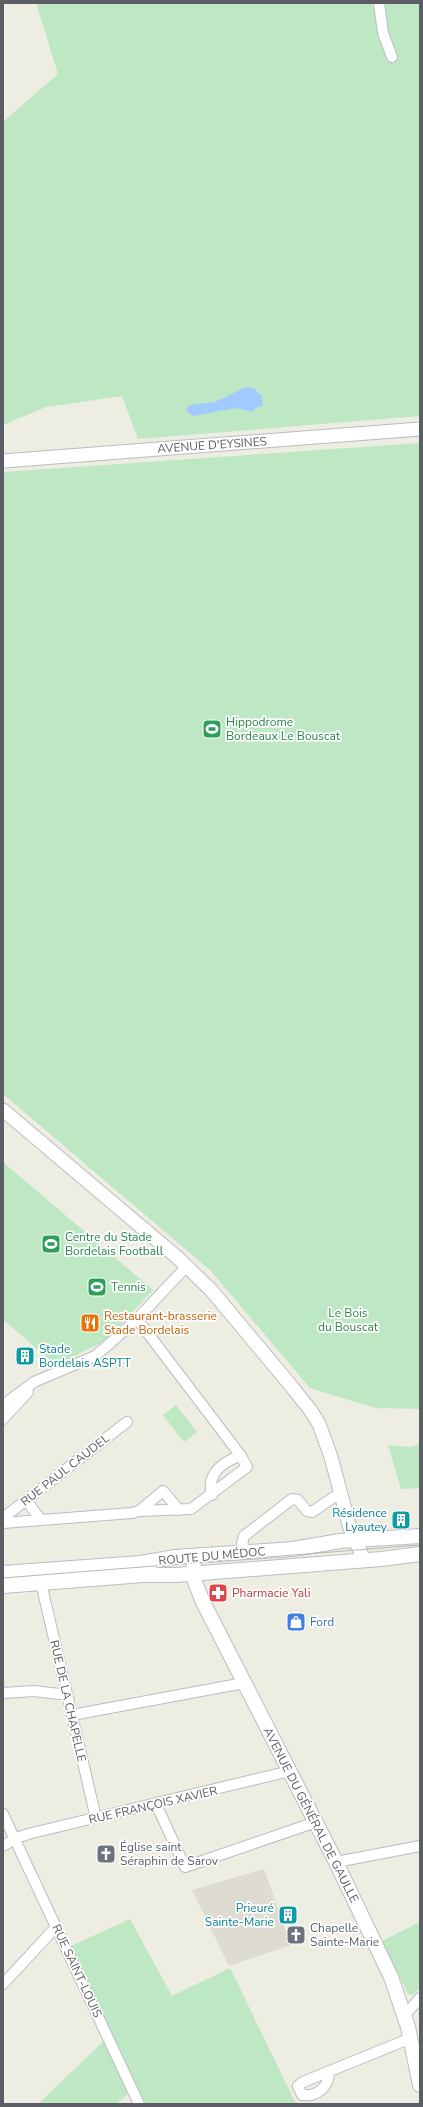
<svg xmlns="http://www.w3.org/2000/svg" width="423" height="2107" font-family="'Nunito Sans',sans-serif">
	<rect width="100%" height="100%" fill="#eeede2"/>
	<path fill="#dedcd1" d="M264,1869L291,1945L229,1966L192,1890Z"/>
	<g fill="#bee7c3">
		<path d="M36,3H372L373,7L385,3H420V416L138,439L122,396L46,407L3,425V122L58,74Z"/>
		<path d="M420,443V1409L375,1408L310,1388L211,1271L3,1094V472Z"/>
		<path d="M3,1162L153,1290L112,1334L99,1344L56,1365L5,1321L3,1322Z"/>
		<path d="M176,1405L197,1432L184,1442L163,1415Z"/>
		<path d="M420,1444V1488L401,1489L388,1445L409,1447Z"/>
		<path d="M130,1919L172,1996L230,1968L296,2104H145L71,1946Z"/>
		<path d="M420,1922V1988L413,1995L408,1994L382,1941Z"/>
		<path d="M104,2041L129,2093L116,2104H38Z"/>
	</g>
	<path fill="#a1caff" d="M246,387L255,389L262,396L263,406L257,407L252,412L236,408L193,416L185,410L190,405L215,402Z"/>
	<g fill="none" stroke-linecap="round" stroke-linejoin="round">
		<g stroke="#babcc2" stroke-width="12">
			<g id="minor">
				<path d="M379,3L383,33L392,57"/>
				<path d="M3,1405L34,1382L95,1356L108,1345L137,1319L186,1267"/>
				<path d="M3,1419L28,1392"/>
				<path d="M212,1495C206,1474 223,1461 241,1456"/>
				<path d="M26,1500L40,1519"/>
				<path d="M139,1511L163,1491L179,1510"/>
				<path d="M3,1518L127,1422"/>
				<path d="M3,1523L132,1513L139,1511L191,1509L247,1467L241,1456L137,1319"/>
				<path d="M247,1552L242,1544L244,1536L292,1499L298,1500L307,1511L312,1512L334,1497L341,1495"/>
				<path d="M41,1583L96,1818"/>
				<path d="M3,1693L34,1691L59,1694L66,1693"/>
				<path d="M72,1715L244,1683"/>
				<path d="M156,1804L185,1867L316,1822"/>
				<path d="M3,1814L139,2104"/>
				<path d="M3,1846L16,1838L32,1833L290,1771"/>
				<path d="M336,1862L420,1846"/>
				<path d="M3,1984L56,1927"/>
				<path d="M405,2015L420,1998"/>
				<path d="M329,2072C329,2087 317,2097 302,2095L298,2086L303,2082L411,2038"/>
			</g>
		</g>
		<g stroke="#babcc2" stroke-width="15">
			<g id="tertiary">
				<path d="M3,461L420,429"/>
				<path d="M3,1110L178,1258L211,1290L292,1387L311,1411L319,1424L331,1457L350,1528L364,1560"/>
			</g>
		</g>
		<g stroke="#bbbdc4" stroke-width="16">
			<g id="secondary">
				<path d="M193,1556L195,1582L203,1602L336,1862L391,1977L408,2027L420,2085"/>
				<path d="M3,1573L141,1563L175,1557L293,1549L340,1541L420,1536"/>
				<path d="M3,1586L143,1575H176L381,1559L420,1554"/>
			</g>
		</g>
		<use href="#minor" stroke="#fff" stroke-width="10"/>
		<use href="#tertiary" stroke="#fff" stroke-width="13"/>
		<use href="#secondary" stroke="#fff" stroke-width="14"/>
		<path stroke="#b6b7b7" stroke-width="1" d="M3,1578L420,1545"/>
	</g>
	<defs>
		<g id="stadium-square" transform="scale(1)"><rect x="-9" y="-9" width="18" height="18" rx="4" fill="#2e9e5b" stroke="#fff"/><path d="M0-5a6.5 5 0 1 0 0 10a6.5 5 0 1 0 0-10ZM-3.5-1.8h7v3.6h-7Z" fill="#fff"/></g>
		<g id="restaurant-square" transform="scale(1)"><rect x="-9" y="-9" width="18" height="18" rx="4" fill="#e8710a" stroke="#fff"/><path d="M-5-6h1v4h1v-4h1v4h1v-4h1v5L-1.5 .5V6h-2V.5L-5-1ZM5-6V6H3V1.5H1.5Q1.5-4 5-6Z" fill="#fff"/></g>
		<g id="building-square" transform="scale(1)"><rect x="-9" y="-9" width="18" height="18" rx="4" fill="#0f9aa8" stroke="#fff"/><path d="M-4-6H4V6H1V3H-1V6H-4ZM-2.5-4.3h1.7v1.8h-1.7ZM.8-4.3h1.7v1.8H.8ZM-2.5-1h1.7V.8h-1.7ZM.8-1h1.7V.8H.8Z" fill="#fff"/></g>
		<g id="pharmacy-square" transform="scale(1)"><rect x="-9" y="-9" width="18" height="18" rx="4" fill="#e0444e" stroke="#fff"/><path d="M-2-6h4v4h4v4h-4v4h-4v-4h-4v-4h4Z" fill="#fff"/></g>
		<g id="shop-square" transform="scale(1)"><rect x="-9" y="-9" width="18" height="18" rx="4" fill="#3f7fe0" stroke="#fff"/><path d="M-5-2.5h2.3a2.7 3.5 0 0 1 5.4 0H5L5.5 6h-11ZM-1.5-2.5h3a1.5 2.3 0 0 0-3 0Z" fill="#fff"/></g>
		<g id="church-square" transform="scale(1)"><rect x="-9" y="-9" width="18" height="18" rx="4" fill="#6b7280" stroke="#fff"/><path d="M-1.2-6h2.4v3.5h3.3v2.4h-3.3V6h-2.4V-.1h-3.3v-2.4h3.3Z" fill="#fff"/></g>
	</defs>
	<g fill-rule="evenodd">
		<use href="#stadium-square" x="212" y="729"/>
		<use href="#stadium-square" x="51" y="1244"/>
		<use href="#stadium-square" x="97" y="1287"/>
		<use href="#restaurant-square" x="90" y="1323"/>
		<use href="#building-square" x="25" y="1356"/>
		<use href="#building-square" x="401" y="1520"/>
		<use href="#pharmacy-square" x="218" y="1593"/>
		<use href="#shop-square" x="296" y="1622"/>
		<use href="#church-square" x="106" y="1854"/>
		<use href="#building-square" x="288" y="1915"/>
		<use href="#church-square" x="296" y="1935"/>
	</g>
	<g text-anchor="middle" stroke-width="3.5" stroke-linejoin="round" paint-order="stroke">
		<g font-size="12" fill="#5b5e64" stroke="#fff">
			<text transform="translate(212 445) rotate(-4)" y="4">AVENUE D'EYSINES</text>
			<text transform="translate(65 1470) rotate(-38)" y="4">RUE PAUL CAUDEL</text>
			<text transform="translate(212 1556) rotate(-5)" y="4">ROUTE DU MÉDOC</text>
			<text transform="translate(68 1701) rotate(77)" y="4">RUE DE LA CHAPELLE</text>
			<text transform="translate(153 1805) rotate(-13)" y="4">RUE FRANÇOIS XAVIER</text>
			<text transform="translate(311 1815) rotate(63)" y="4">AVENUE DU GÉNÉRAL DE GAULLE</text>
			<text transform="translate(77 1971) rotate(65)" y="4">RUE SAINT-LOUIS</text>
		</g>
		<g font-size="12" fill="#27864d" stroke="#fff" text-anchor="start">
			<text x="226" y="726">Hippodrome<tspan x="226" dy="14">Bordeaux Le Bouscat</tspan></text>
			<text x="65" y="1241">Centre du Stade<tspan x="65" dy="14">Bordelais Football</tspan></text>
			<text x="111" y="1291">Tennis</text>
		</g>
		<g font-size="12" fill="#318440" stroke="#fff">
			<text x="348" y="1317">Le Bois<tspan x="348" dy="14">du Bouscat</tspan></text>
		</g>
		<g font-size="12" fill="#c56008" stroke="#fff" text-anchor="start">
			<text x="104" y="1320">Restaurant-brasserie<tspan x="104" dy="14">Stade Bordelais</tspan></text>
		</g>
		<g font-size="12" fill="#0d838f" stroke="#fff" text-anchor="end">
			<text x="39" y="1353" text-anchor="start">Stade<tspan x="39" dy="14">Bordelais ASPTT</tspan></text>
			<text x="387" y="1517">Résidence<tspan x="387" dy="14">Lyautey</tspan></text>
			<text x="274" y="1912">Prieuré<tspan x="274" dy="14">Sainte-Marie</tspan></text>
		</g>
		<g font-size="12" fill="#be3a42" stroke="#fff" text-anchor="start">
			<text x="232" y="1597">Pharmacie Yali</text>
		</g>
		<g font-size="12" fill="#366cbe" stroke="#fff" text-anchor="start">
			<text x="310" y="1626">Ford</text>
		</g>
		<g font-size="12" fill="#5b616d" stroke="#fff" text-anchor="start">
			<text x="120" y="1851">Église saint<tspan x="120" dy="14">Séraphin de Sarov</tspan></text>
			<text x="310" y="1932">Chapelle<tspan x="310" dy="14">Sainte-Marie</tspan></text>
		</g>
	</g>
	<rect width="423" height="2107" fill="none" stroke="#5b5e64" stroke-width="8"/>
</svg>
